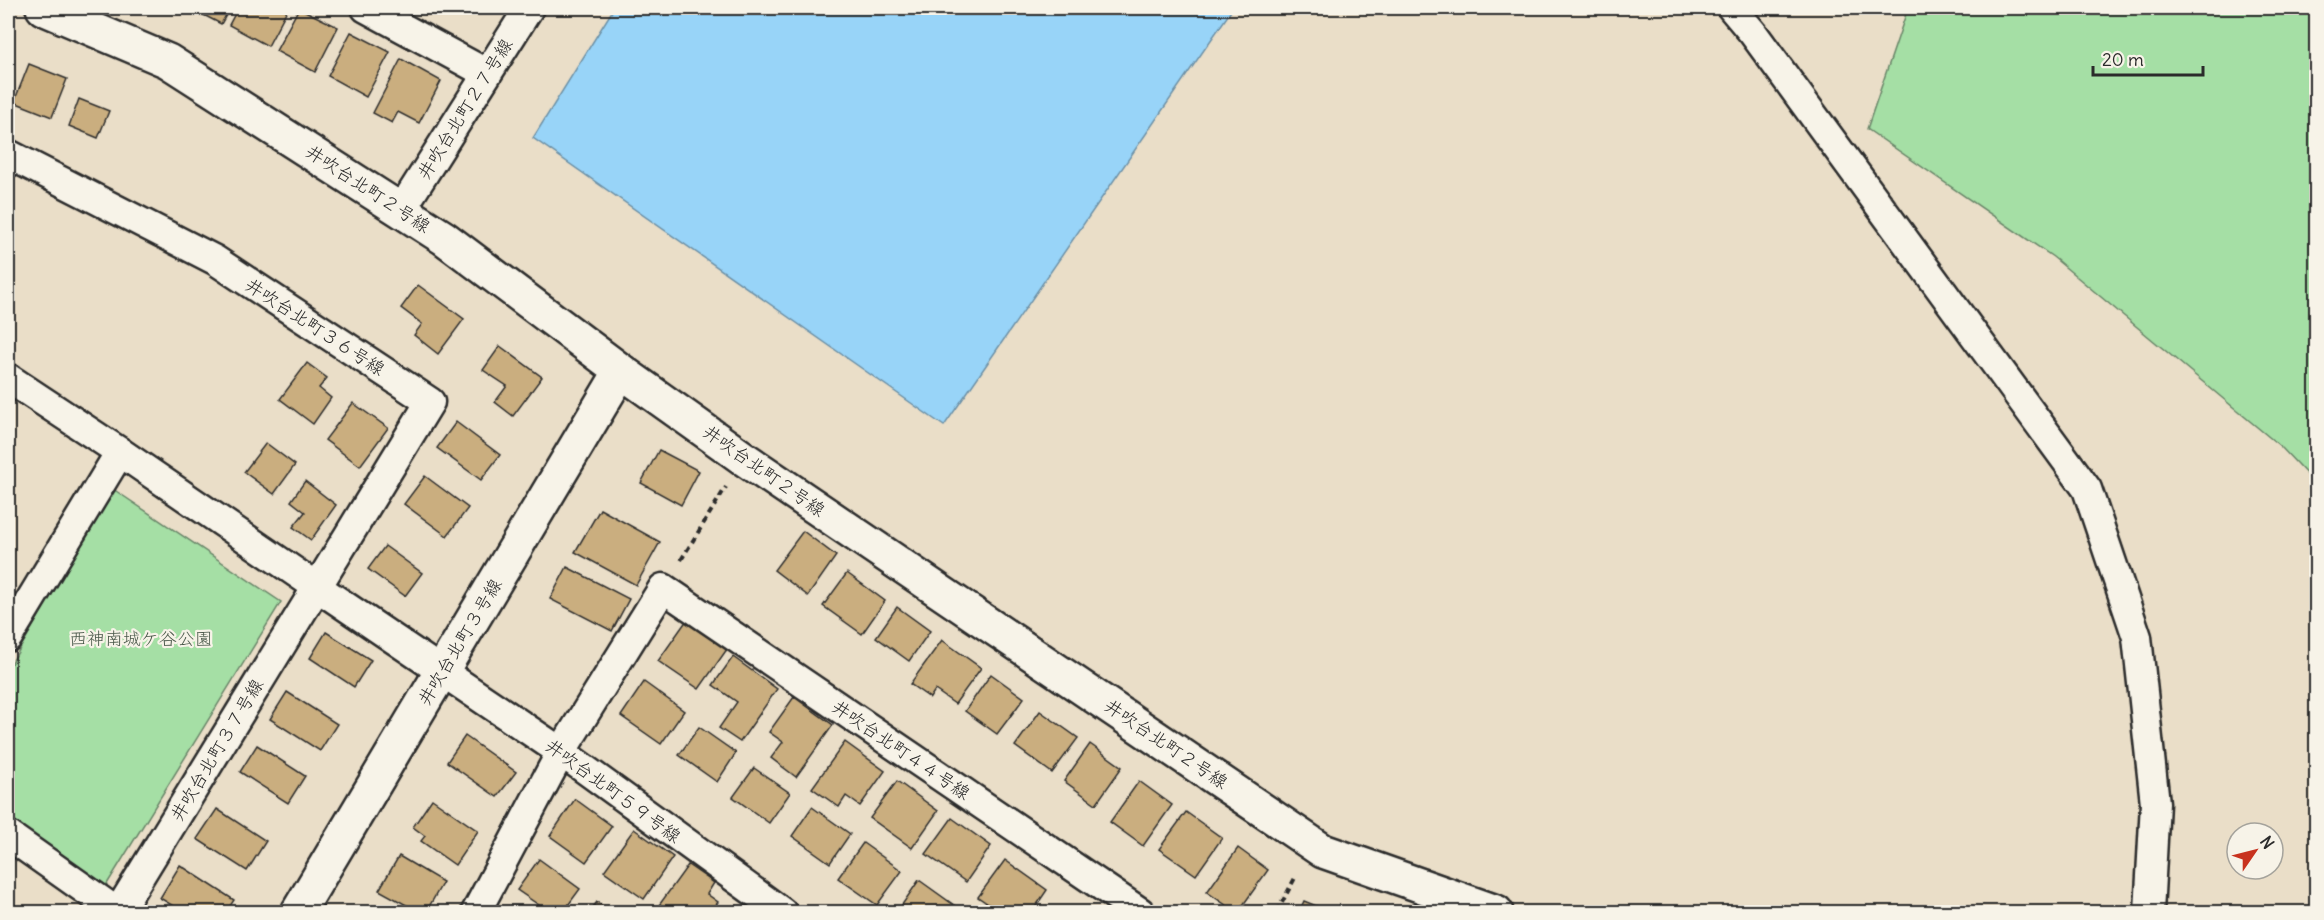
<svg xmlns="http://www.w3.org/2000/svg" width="2324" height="920" font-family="Delius,'Klee One',sans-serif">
	<rect width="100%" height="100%" fill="#eadec8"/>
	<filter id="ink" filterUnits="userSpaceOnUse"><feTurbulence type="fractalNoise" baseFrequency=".0167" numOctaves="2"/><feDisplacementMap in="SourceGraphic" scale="12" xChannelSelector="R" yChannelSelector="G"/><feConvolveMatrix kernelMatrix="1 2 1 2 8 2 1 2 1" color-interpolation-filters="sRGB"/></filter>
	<g filter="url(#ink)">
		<g fill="#a5dfa5" stroke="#688568" stroke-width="1.5">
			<path d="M1908,8H2316V484L2281,447L2053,257L1867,129Z"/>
			<path d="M113,489L281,602L99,897L8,820V669Z"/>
		</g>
		<path fill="#98d4f8" stroke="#6c90a6" stroke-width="1.5" d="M614,8H1233L944,426L533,138Z"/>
		<g fill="#caae7f" stroke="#2b2b2b" stroke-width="1.5">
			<path d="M190,8H230L221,24Z"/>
			<path d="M238,8H288L268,46L229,25Z"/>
			<path d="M299,8L338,27L315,72L276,51Z"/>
			<path d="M482,8H498L494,14Z"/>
			<path d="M351,32L390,52L366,97L328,76Z"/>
			<path d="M401,59L441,81L419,123L398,112L392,123L373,113Z"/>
			<path d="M29,64L67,79L52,117L14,102Z"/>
			<path d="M79,99L109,111L98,138L69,126Z"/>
			<path d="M418,285L464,319L438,354L414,335L422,324L401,308Z"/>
			<path d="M500,346L542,377L513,416L495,402L507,386L483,370Z"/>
			<path d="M307,363L327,378L319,388L331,398L313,424L280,399Z"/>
			<path d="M353,403L388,428L360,466L325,440Z"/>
			<path d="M456,422L500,455L481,480L437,448Z"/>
			<path d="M266,443L295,465L274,494L244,472Z"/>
			<path d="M659,450L699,471L681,505L641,483Z"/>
			<path d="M425,476L468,508L447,536L404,504Z"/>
			<path d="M305,481L336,505L311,540L293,527L305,512L291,501Z"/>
			<path d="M600,509L660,542L636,585L575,552Z"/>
			<path d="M803,531L836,556L808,596L774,570Z"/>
			<path d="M385,546L422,573L405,596L368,569Z"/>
			<path d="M567,567L629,599L612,631L550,599Z"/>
			<path d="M847,573L885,601L862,634L823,606Z"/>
			<path d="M897,607L930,631L909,661L876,637Z"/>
			<path d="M689,617L730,645L699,689L658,661Z"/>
			<path d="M326,632L371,660L354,687L310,658Z"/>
			<path d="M942,640L981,668L955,704L935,690L930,698L910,684Z"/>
			<path d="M733,657L777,689L740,742L719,728L737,702L713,685Z"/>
			<path d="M991,674L1024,698L997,734L965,711Z"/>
			<path d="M644,682L684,711L661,744L621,716Z"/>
			<path d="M287,692L337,724L320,751L270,719Z"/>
			<path d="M794,697L833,725L796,777L771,758L783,742L769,732Z"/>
			<path d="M1040,711L1078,738L1052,773L1015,746Z"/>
			<path d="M699,727L736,753L717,782L679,755Z"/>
			<path d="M465,736L516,772L497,797L447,762Z"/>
			<path d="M845,742L885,771L860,806L846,796L839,807L812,788Z"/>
			<path d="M1090,744L1122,767L1096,804L1064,781Z"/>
			<path d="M257,745L305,776L288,803L240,772Z"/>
			<path d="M754,768L790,793L769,823L733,797Z"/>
			<path d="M897,781L938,811L912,848L870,818Z"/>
			<path d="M1139,781L1172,805L1143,846L1110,822Z"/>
			<path d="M432,799L478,831L455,865L421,841L425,836L413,827Z"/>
			<path d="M575,799L612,826L586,862L550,836Z"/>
			<path d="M812,807L850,834L830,863L792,836Z"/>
			<path d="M217,809L266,841L247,871L197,839Z"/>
			<path d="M1186,812L1222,838L1196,875L1159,849Z"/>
			<path d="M952,818L991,846L966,882L926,854Z"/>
			<path d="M634,829L673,857L644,899L604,871Z"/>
			<path d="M863,843L902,871L877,905L838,878Z"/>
			<path d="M1238,848L1268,870L1238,912H1236L1207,892Z"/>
			<path d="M399,856L443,882L426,912H419L379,890Z"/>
			<path d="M539,859L580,889L563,912H549L517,890Z"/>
			<path d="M1005,860L1047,890L1032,912H995L997,910L978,897Z"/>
			<path d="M180,865L234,900L226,912H183L160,898Z"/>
			<path d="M688,865L714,883L707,894L718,902L711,912H663L657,908Z"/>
			<path d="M919,880L958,908L955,912H897Z"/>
			<path d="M1304,901L1331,912H1299Z"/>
			<path d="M597,902L612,912H589Z"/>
		</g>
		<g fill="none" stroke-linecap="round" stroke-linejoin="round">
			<g stroke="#2b2b2b" stroke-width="33">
				<g id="minor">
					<path d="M366,8L486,73"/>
					<path d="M1732,8L1753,33L2087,489L2137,637L2155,803L2149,912"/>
					<path d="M8,154L215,260L430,402L317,587L120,452L8,378"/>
					<path d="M401,210L529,8"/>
					<path d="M8,637L120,452"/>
					<path d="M8,835L117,912"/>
					<path d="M118,912L317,587L561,752L782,912"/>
					<path d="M476,912L561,752L663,588L1140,912"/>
				</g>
			</g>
			<g stroke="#2b2b2b" stroke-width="38">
				<g id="tertiary">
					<path d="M43,8L168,61L444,238L621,371L743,458L1323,851L1496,912"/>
					<path d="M298,912L621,371"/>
				</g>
			</g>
			<g stroke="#2b2b2b" stroke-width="4" stroke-dasharray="6 4.5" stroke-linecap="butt">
				<path d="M681,560L726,487"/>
				<path d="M1277,912L1296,876"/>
			</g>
			<use href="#minor" stroke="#f7f3e8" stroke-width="28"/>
			<use href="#tertiary" stroke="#f7f3e8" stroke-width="33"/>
		</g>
	</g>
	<g text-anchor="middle" stroke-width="4.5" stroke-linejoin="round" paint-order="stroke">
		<g font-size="18" fill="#2b2b2b" stroke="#f7f3e8">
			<text transform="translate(465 109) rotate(-58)" y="6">井吹台北町２７号線</text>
			<text transform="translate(368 189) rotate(33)" y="6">井吹台北町２号線</text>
			<text transform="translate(315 327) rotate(33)" y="6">井吹台北町３６号線</text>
			<text transform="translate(764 471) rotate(35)" y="6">井吹台北町２号線</text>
			<text transform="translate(460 642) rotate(-59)" y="6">井吹台北町３号線</text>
			<text transform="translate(1166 744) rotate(34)" y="6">井吹台北町２号線</text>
			<text transform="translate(217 750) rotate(-59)" y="6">井吹台北町３７号線</text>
			<text transform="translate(901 750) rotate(34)" y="6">井吹台北町４４号線</text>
			<text transform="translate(613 791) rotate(36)" y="6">井吹台北町５９号線</text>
		</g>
		<g font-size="18" fill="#4a584a" stroke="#f7f3e8">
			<text x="141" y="645">西神南城ケ谷公園</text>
		</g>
	</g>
	<rect width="2324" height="920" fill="none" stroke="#f7f3e8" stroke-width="30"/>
	<rect x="15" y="15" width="2294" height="890" fill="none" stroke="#2b2b2b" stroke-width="2" filter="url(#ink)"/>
	<g transform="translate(2255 851) rotate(55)"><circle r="28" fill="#f7f3e8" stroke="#a5a39c" stroke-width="1.5"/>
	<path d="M0-4.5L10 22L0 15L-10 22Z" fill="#c8321e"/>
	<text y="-9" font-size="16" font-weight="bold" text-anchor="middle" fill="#2b2b2b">N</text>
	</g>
	<path d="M2093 66v9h110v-9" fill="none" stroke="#2b2b2b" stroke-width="3"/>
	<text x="2102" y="66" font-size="18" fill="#2b2b2b" stroke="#f7f3e8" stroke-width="4.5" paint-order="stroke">20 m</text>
</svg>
